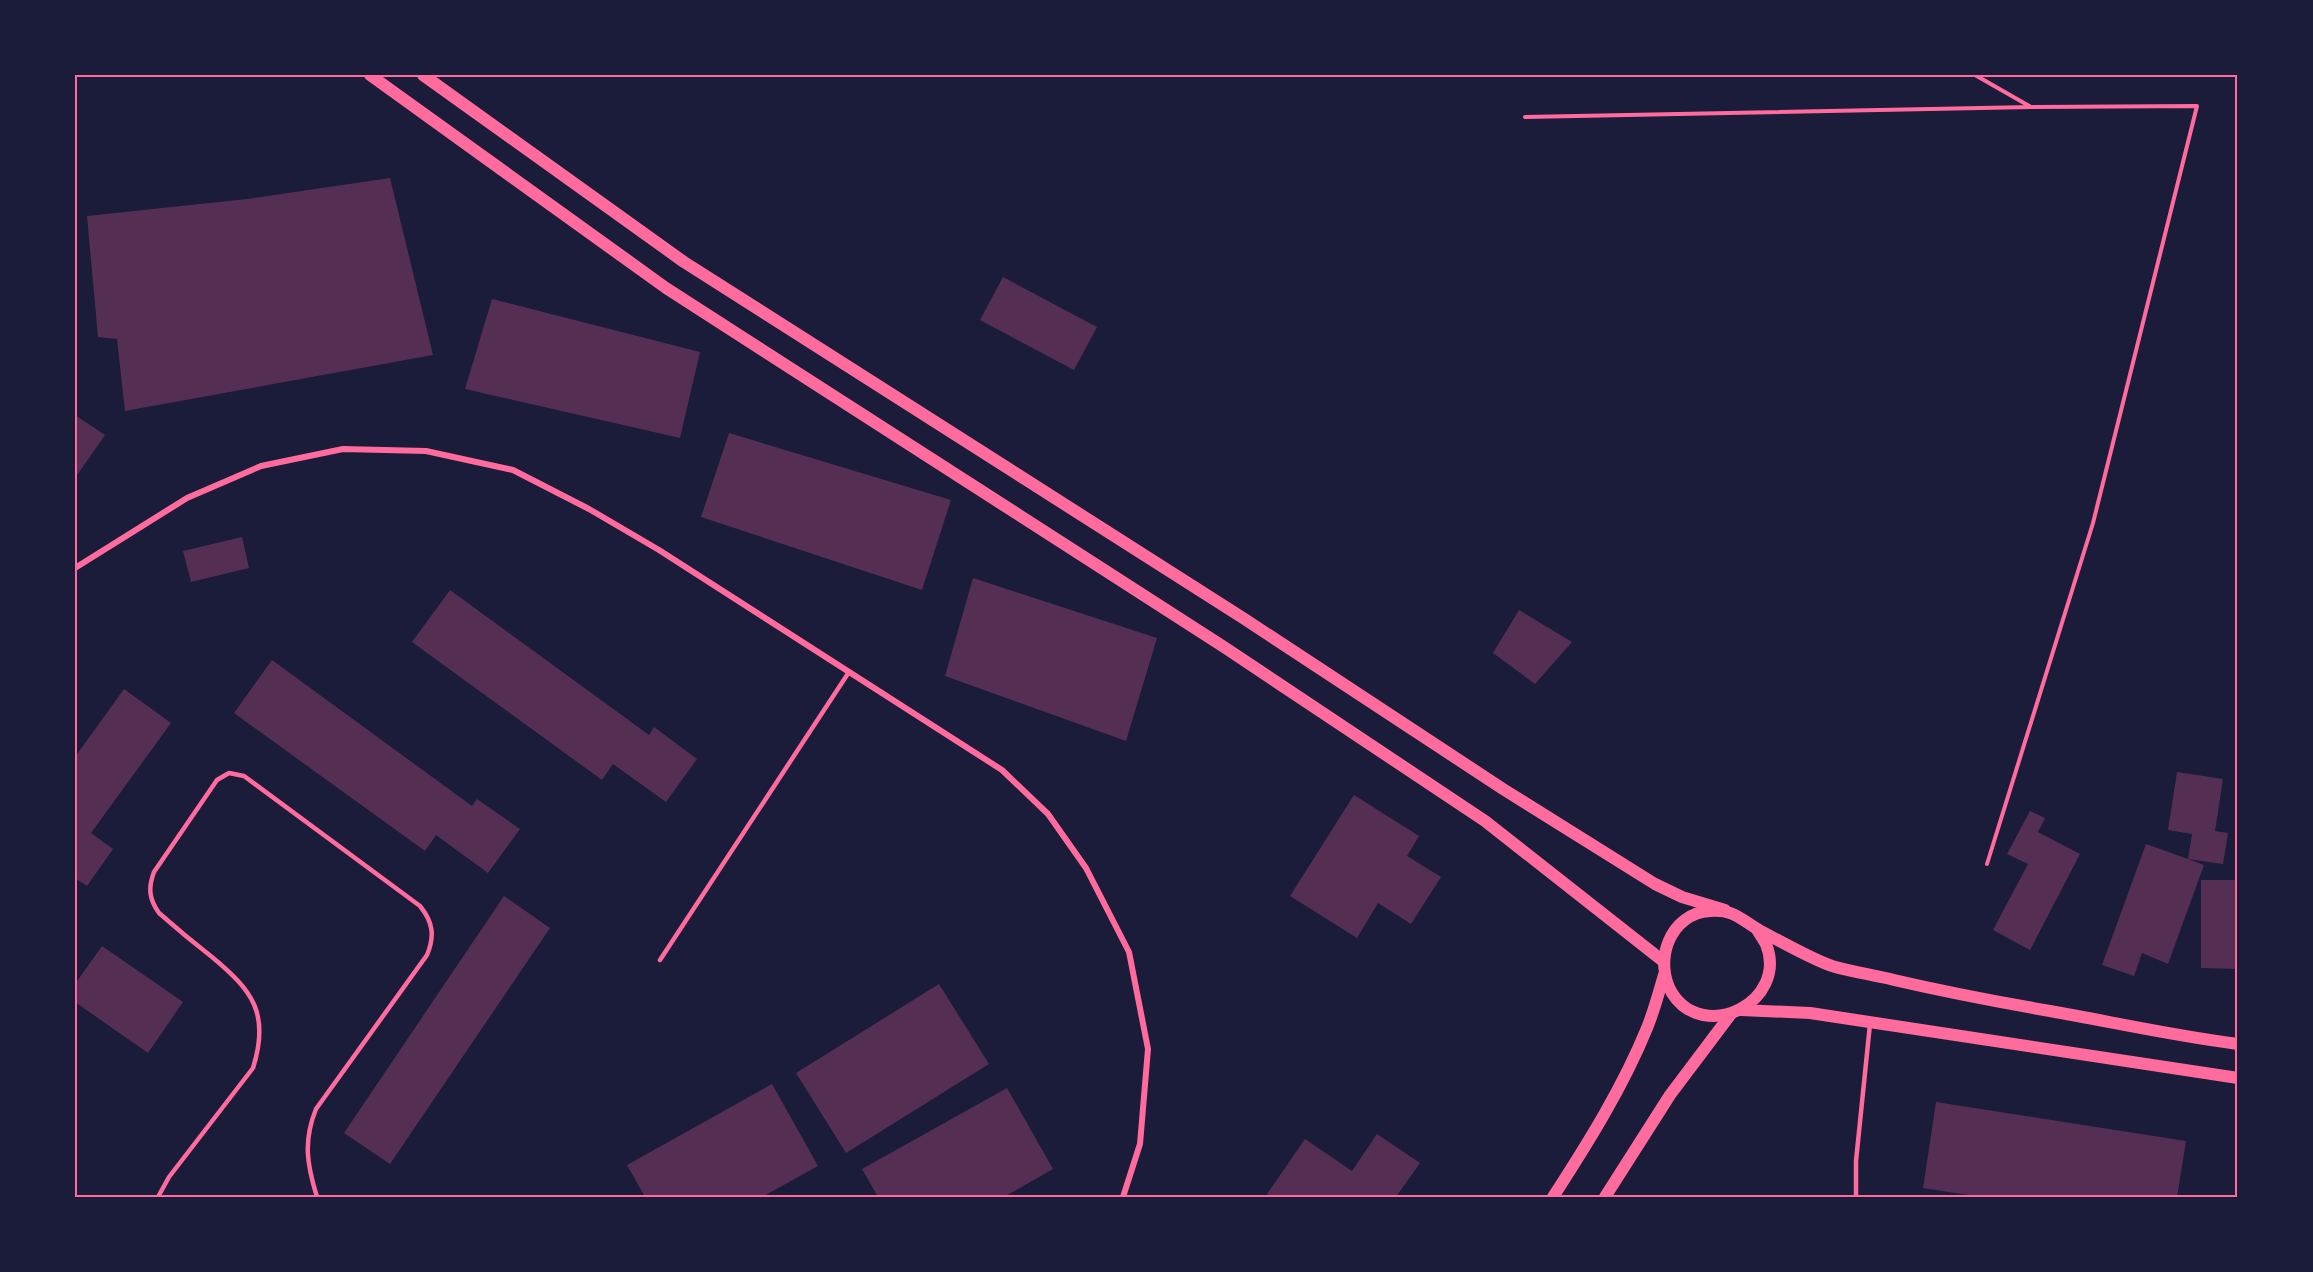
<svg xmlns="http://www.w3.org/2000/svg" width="2313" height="1272" font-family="'PT Sans',sans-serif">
	<rect width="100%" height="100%" fill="#1b1b3a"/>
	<g fill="#542f53">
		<path d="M390,178L433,355L125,411L117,339L98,337L87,216L247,199Z"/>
		<path d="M1003,277L1097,327L1074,370L980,320Z"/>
		<path d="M492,299L700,352L680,438L465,389Z"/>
		<path d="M75,415L105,435L75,478Z"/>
		<path d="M729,433L951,500L922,590L701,517Z"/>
		<path d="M242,537L249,568L191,582L183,551Z"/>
		<path d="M973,578L1157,638L1126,741L945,676Z"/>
		<path d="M450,590L649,735L654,727L697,759L666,802L613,764L602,780L412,642Z"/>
		<path d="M1519,610L1572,642L1535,684L1493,653Z"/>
		<path d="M272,660L472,806L477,799L520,829L488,873L436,835L425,851L234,713Z"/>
		<path d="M124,689L171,723L91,833L113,849L87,886L75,878V757Z"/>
		<path d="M2177,772L2223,779L2215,831L2228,833L2223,864L2188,859L2204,865L2168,964L2142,953L2134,976L2102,965L2146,844L2188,859L2192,834L2168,830Z"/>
		<path d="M1354,795L1419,836L1407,856L1441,877L1411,924L1378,903L1357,938L1290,896Z"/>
		<path d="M2030,811L2045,818L2038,832L2080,854L2030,950L1993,930L2028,864L2007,854Z"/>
		<path d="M2201,880H2238V969L2201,968Z"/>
		<path d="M504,896L550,928L390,1164L344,1133Z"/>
		<path d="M102,946L183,1002L148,1053L75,1002V984Z"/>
		<path d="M939,984L989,1064L846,1153L796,1073Z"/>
		<path d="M772,1084L818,1166L762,1197H645L627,1165Z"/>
		<path d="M1007,1088L1053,1169L1004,1197H878L862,1169Z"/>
		<path d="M1936,1102L2186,1141L2177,1197H1981L1923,1188Z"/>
		<path d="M1377,1134L1420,1163L1396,1197H1272L1267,1194L1305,1139L1352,1171Z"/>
	</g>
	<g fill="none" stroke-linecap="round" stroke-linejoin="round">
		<g stroke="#ff6b9d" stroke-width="4">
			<path d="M1975,75L2031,107L2197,106L2093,523L1987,864"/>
			<path d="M1525,117L2031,107"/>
		</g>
		<g stroke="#ff6b9d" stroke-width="4.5">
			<path d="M660,960L849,672"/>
			<path d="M158,1197L169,1177L253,1068C270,1014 253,991 212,957C194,943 176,928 159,913C149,899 148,888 154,872L217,780L229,773L244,776L420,906C433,922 435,936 427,955L316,1109C303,1141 307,1165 317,1197"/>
			<path d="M1856,1197V1161L1870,1024"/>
		</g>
		<path stroke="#ff6b9d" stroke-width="6" d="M75,568L187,498L261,466L343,449L426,451L513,470L589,509L659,550L1002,770L1048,814L1086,868L1129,952L1148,1049L1140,1144L1123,1197"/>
		<g stroke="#ff6b9d" stroke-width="12">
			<path d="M370,75L666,288L1224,647L1485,821L1663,961"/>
			<path d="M423,75L684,262L1243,618L1503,789L1655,884L1682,897L1725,910"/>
			<path d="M1756,928C1759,933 1763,939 1766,944C1789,1002 1704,1044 1672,993C1653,961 1670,913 1710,911C1734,909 1740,919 1759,930C1780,941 1811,959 1832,966C1852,972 1874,975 1894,980C1946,992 1998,1002 2050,1011C2112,1022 2175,1036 2238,1044"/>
			<path d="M1741,1010L1810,1013L2238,1078"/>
			<path d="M1553,1197C1588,1143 1623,1087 1647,1028C1654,1011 1659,992 1664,975"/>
			<path d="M1605,1197L1670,1095L1731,1014"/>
		</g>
	</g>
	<rect width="2313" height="1272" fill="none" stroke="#1b1b3a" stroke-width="153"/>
	<rect x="76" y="76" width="2160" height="1120" fill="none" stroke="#ff6b9d" stroke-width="2"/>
</svg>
